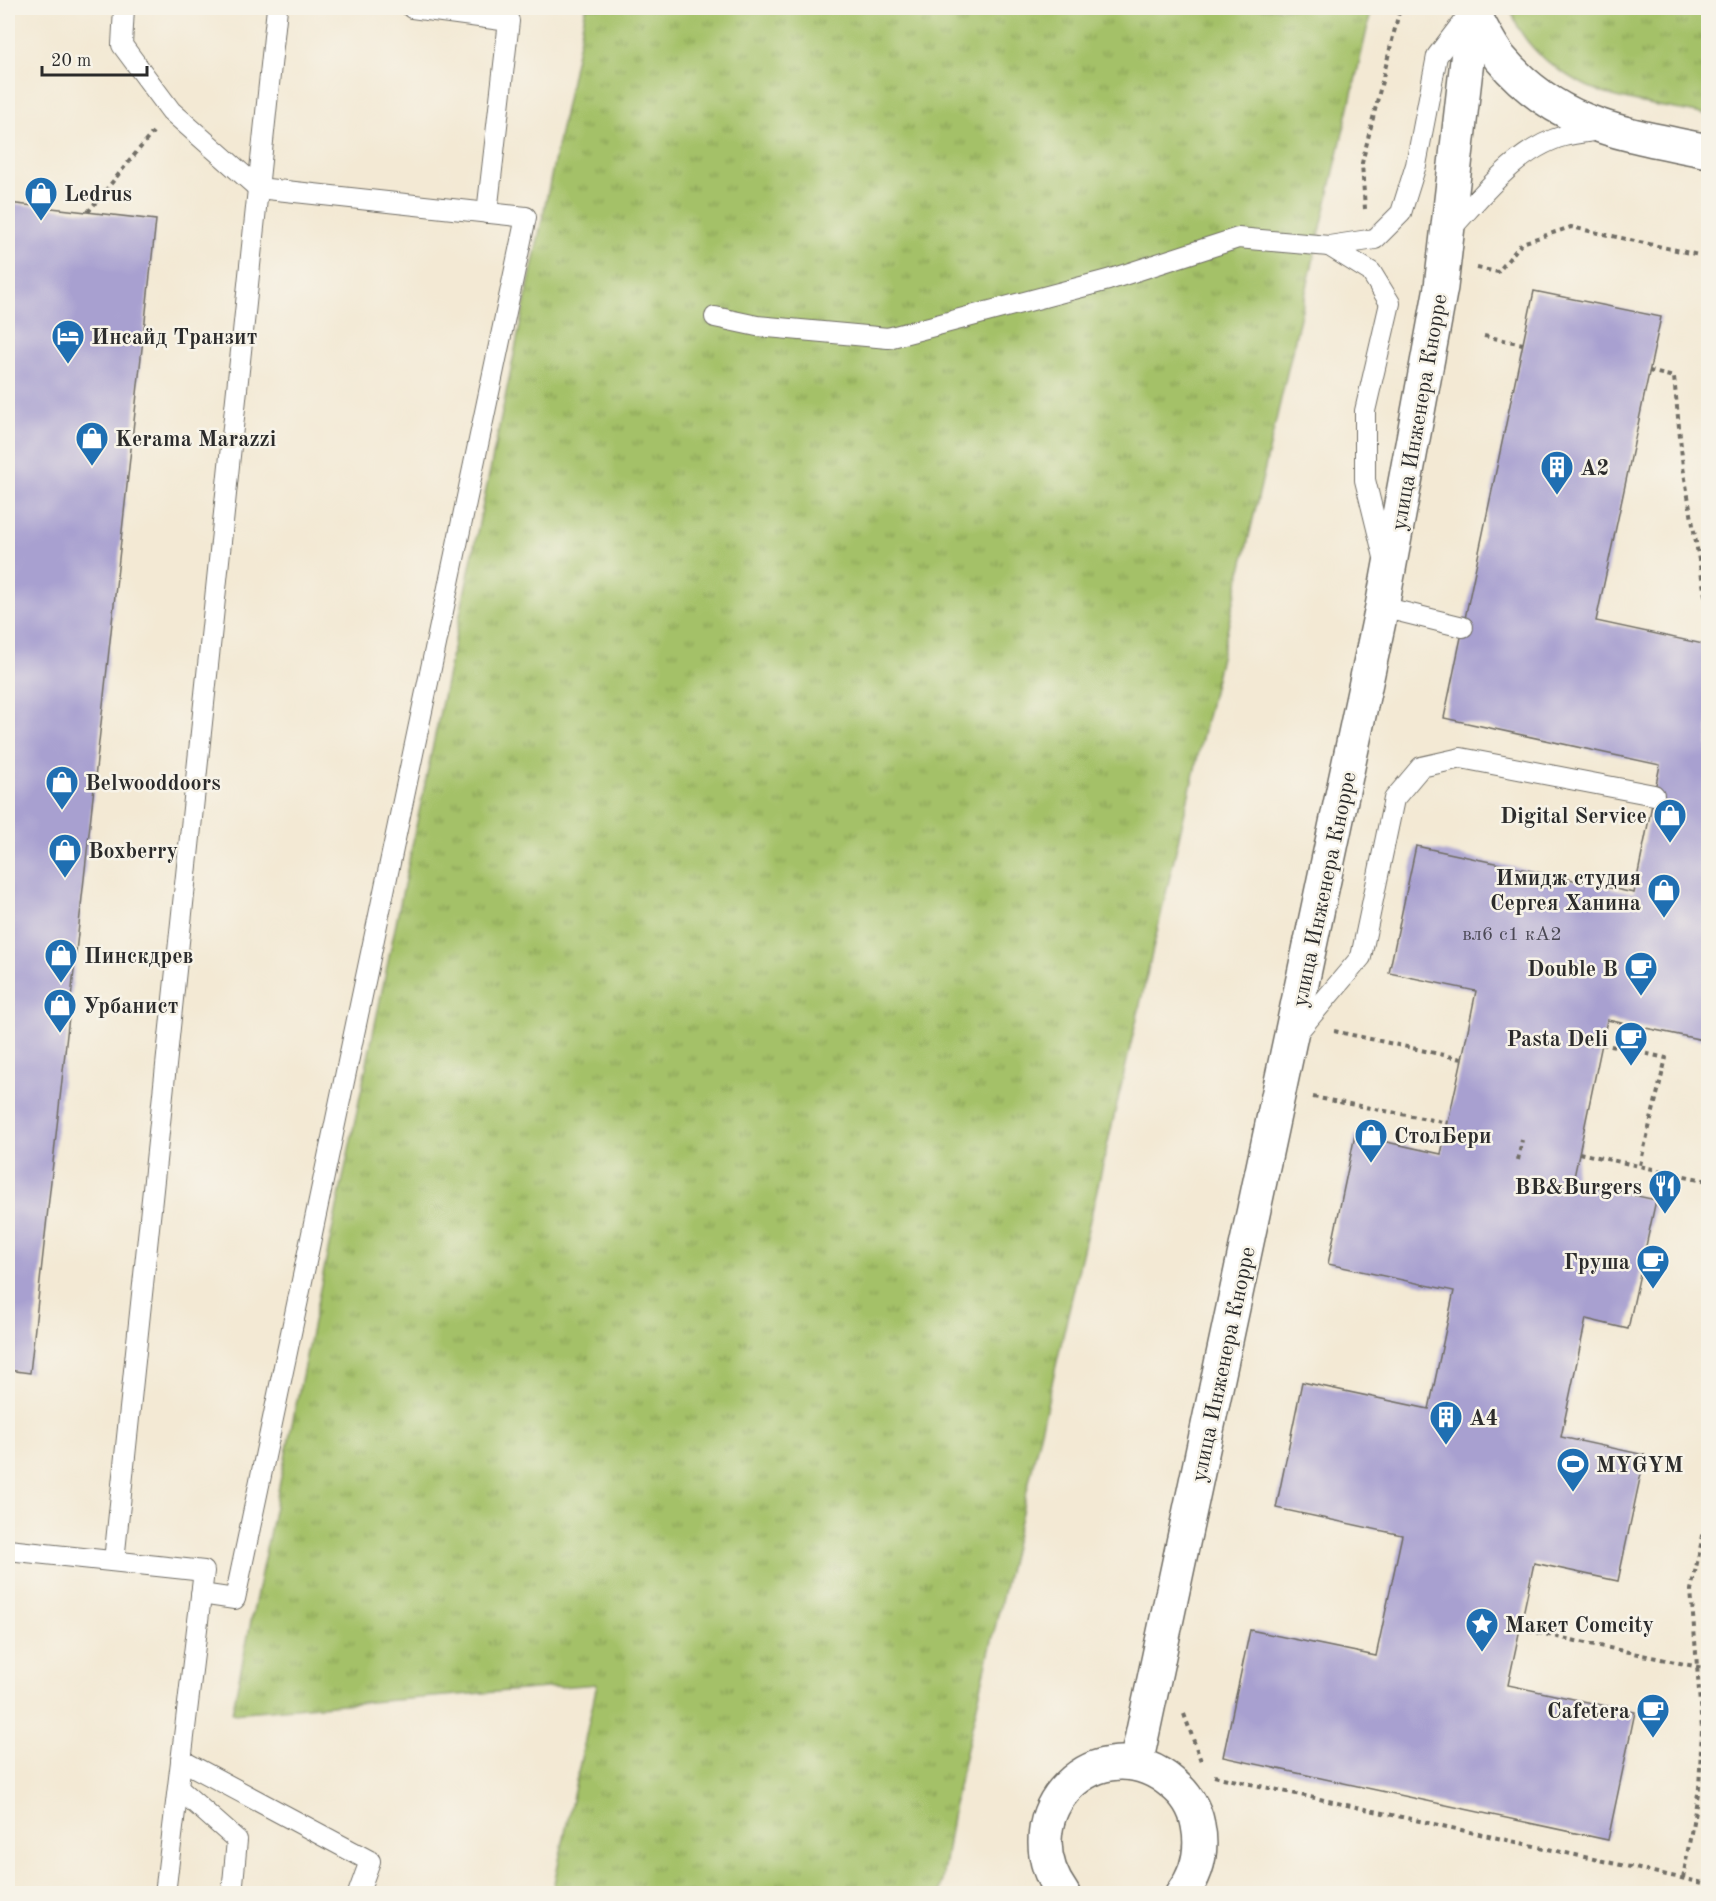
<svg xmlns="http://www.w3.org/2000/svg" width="1716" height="1901" font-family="'Old Standard TT',serif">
	<defs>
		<pattern id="grass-tufts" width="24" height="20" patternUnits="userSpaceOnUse" patternTransform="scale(1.5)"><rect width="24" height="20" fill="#a4c168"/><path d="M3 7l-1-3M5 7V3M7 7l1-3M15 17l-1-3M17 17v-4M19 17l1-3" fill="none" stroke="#869d56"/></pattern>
	</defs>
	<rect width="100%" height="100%" fill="#f7f3e8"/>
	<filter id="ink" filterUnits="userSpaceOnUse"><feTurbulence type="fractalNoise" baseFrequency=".0167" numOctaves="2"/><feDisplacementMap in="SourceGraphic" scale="12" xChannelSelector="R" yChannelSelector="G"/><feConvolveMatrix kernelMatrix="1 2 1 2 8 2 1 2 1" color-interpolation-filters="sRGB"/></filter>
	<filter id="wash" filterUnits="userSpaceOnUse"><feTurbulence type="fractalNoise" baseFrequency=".008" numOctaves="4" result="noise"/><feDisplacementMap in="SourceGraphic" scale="24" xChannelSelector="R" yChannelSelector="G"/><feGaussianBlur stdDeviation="1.35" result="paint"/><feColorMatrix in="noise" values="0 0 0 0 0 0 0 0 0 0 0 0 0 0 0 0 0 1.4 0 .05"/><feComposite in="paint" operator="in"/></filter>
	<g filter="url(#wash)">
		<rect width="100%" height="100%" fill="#f3e9d4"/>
		<g fill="url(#grass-tufts)" stroke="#68764a" stroke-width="1.5">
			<path d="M586,8H1372L954,1804L940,1893H552L597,1684L232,1713Z"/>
			<path d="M1511,8H1708V115C1676,108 1634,104 1603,93C1566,79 1520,49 1511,8Z"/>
		</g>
		<g id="blocks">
			<g fill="#a8a0d0">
				<path d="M8,203L156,220L30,1373L8,1370Z"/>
				<path d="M1534,291L1661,317L1596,621L1708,645V1041L1607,1020L1573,1182L1656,1200L1628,1329L1586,1319L1561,1437L1645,1455L1618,1581L1534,1563L1508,1685L1635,1712L1608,1840L1223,1757L1250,1630L1376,1656L1402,1535L1276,1508L1302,1382L1429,1409L1454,1291L1328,1264L1355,1135L1441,1154L1462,1059L1476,991L1389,973L1416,846L1634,893L1660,765L1444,718Z"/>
			</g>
		</g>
	</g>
	<g filter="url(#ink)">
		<use href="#blocks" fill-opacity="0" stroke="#716e66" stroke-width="1.5"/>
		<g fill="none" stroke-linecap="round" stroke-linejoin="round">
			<g stroke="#716e66" stroke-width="22">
				<g id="service">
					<path d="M124,8L122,45L171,111L258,188L526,217L235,1599L201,1594"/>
					<path d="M412,8L509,21L487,213"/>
					<path d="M1448,232C1481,197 1516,149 1564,136C1576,133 1589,132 1601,130"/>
					<path d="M1329,246L1371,272L1390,303L1365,411V480L1385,561"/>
					<path d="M715,317L757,326L888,338L1108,280L1238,238L1329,246L1375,239L1401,213L1416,165L1437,56L1469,14"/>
					<path d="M1382,607L1463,627"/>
					<path d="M1296,1034L1361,957L1394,799L1421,767L1461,758L1654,795"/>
					<path d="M8,1550L204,1571L165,1894"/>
					<path d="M114,1561L277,8"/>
					<path d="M181,1760L370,1861L358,1894"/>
					<path d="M178,1788L237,1840L232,1894"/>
				</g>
			</g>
			<g stroke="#716e66" stroke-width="36">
				<g id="minor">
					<path d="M1472,10C1481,26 1489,44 1500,58C1558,127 1626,134 1708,151"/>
					<path d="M1136,1764L1382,607L1441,287L1473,8"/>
					<path d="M1063,1894C1005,1813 1100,1722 1172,1783C1185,1793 1195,1808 1198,1825C1203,1850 1198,1873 1182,1894"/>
				</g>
			</g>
			<g stroke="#716e66" stroke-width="4" stroke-dasharray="4.5 4.5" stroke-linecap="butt">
				<path d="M1365,209L1362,163L1400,8"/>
				<path d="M88,212L153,132"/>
				<path d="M1477,268L1498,272L1522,243L1571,227L1708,257"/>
				<path d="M1484,336L1523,344"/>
				<path d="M1649,371L1674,377L1683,467L1705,595L1708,599"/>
				<path d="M1334,1031L1462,1059"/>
				<path d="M1602,1044L1666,1058L1640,1165"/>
				<path d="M1313,1097L1448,1123"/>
				<path d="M1579,1153L1708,1181"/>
				<path d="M1518,1160L1522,1140"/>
				<path d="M1708,1275V1348"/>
				<path d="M1520,1629L1708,1669"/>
				<path d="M1184,1714L1201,1761"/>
				<path d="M1214,1776L1708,1884"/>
				<path d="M1683,1878L1699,1788L1702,1729L1691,1590L1708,1513"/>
			</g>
			<use href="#service" stroke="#fff" stroke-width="20"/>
			<use href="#minor" stroke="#fff" stroke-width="33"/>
		</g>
	</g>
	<defs>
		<g id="shop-pin" transform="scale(1.725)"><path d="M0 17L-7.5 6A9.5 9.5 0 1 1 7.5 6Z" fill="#1f6fb2" stroke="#f7f3e8"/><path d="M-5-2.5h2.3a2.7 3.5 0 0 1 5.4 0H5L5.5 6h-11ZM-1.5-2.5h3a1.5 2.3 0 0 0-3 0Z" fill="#fff"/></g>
		<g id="hotel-pin" transform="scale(1.725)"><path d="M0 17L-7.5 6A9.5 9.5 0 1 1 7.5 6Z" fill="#1f6fb2" stroke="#f7f3e8"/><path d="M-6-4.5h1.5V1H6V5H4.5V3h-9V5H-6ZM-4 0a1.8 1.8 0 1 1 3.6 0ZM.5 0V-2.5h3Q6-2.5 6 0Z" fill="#fff"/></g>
		<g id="building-pin" transform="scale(1.725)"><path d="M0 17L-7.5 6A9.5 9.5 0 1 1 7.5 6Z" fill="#1f6fb2" stroke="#f7f3e8"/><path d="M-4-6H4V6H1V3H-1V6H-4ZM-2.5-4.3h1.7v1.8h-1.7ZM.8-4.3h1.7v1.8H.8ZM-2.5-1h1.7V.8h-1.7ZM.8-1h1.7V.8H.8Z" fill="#fff"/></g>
		<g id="cafe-pin" transform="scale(1.725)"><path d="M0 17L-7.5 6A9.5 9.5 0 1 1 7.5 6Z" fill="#1f6fb2" stroke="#f7f3e8"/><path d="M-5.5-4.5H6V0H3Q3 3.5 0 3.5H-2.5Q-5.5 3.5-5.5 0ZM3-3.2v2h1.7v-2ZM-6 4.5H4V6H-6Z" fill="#fff"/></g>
		<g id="restaurant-pin" transform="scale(1.725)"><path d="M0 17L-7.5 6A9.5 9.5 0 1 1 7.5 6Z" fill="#1f6fb2" stroke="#f7f3e8"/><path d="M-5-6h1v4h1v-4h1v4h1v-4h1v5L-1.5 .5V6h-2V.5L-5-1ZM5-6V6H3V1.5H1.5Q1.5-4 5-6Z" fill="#fff"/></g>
		<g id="stadium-pin" transform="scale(1.725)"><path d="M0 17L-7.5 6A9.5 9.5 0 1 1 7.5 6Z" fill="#1f6fb2" stroke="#f7f3e8"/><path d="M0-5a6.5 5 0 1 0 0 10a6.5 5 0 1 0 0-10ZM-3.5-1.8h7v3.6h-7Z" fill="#fff"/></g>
		<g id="sight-pin" transform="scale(1.725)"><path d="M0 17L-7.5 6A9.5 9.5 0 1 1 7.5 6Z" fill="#1f6fb2" stroke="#f7f3e8"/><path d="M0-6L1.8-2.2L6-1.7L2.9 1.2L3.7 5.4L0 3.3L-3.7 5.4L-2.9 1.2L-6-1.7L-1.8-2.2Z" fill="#fff"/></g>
	</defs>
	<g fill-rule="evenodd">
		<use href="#shop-pin" x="41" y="193"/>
		<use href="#hotel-pin" x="68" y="336"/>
		<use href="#shop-pin" x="92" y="438"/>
		<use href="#building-pin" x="1557" y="467"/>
		<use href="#shop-pin" x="62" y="782"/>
		<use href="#shop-pin" x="1670" y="815"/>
		<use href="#shop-pin" x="65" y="850"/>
		<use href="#shop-pin" x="1664" y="890"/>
		<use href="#shop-pin" x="61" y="955"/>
		<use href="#cafe-pin" x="1641" y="968"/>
		<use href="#shop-pin" x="60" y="1005"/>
		<use href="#cafe-pin" x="1631" y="1038"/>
		<use href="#shop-pin" x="1371" y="1135"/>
		<use href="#restaurant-pin" x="1665" y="1186"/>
		<use href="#cafe-pin" x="1653" y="1261"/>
		<use href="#building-pin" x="1446" y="1417"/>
		<use href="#stadium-pin" x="1573" y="1464"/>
		<use href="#sight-pin" x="1482" y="1624"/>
		<use href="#cafe-pin" x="1653" y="1710"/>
	</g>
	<g text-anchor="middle" stroke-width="5" stroke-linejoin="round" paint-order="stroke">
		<g font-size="20" fill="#4a4854">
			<text x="1512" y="940">вл6 с1 кА2</text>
		</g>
		<g font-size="22" font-weight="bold" fill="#2b2b2b" stroke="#f7f3e8" text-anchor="start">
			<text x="64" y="201">Ledrus</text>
			<text x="91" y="344">Инсайд Транзит</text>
			<text x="115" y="446">Kerama Marazzi</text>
			<text x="1580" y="475">А2</text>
			<text x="85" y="790">Belwooddoors</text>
			<text x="1647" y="823" text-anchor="end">Digital Service</text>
			<text x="88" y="858">Boxberry</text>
			<text x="1641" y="885" text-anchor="end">Имидж студия<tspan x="1641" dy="25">Сергея Ханина</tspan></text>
			<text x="84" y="963">Пинскдрев</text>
			<text x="1618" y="976" text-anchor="end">Double B</text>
			<text x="83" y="1013">Урбанист</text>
			<text x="1608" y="1046" text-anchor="end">Pasta Deli</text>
			<text x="1394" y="1143">СтолБери</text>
			<text x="1642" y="1194" text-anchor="end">BB&amp;Burgers</text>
			<text x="1630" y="1269" text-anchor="end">Груша</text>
			<text x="1469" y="1425">А4</text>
			<text x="1596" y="1472">MYGYM</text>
			<text x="1505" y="1632">Макет Comcity</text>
			<text x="1630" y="1718" text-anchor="end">Cafetera</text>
		</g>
		<g font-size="22" fill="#2b2b2b" stroke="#f7f3e8">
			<text transform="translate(1418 412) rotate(-80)" y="8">улица Инженера Кнорре</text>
			<text transform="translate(1323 889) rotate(-78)" y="8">улица Инженера Кнорре</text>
			<text transform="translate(1222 1364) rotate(-78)" y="8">улица Инженера Кнорре</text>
		</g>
	</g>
	<rect width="1716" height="1901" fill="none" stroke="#f7f3e8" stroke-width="30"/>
	<path d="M42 66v9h105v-9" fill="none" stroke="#2b2b2b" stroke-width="3"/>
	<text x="51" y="66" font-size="18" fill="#2b2b2b" stroke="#f7f3e8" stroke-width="4.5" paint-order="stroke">20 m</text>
</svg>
